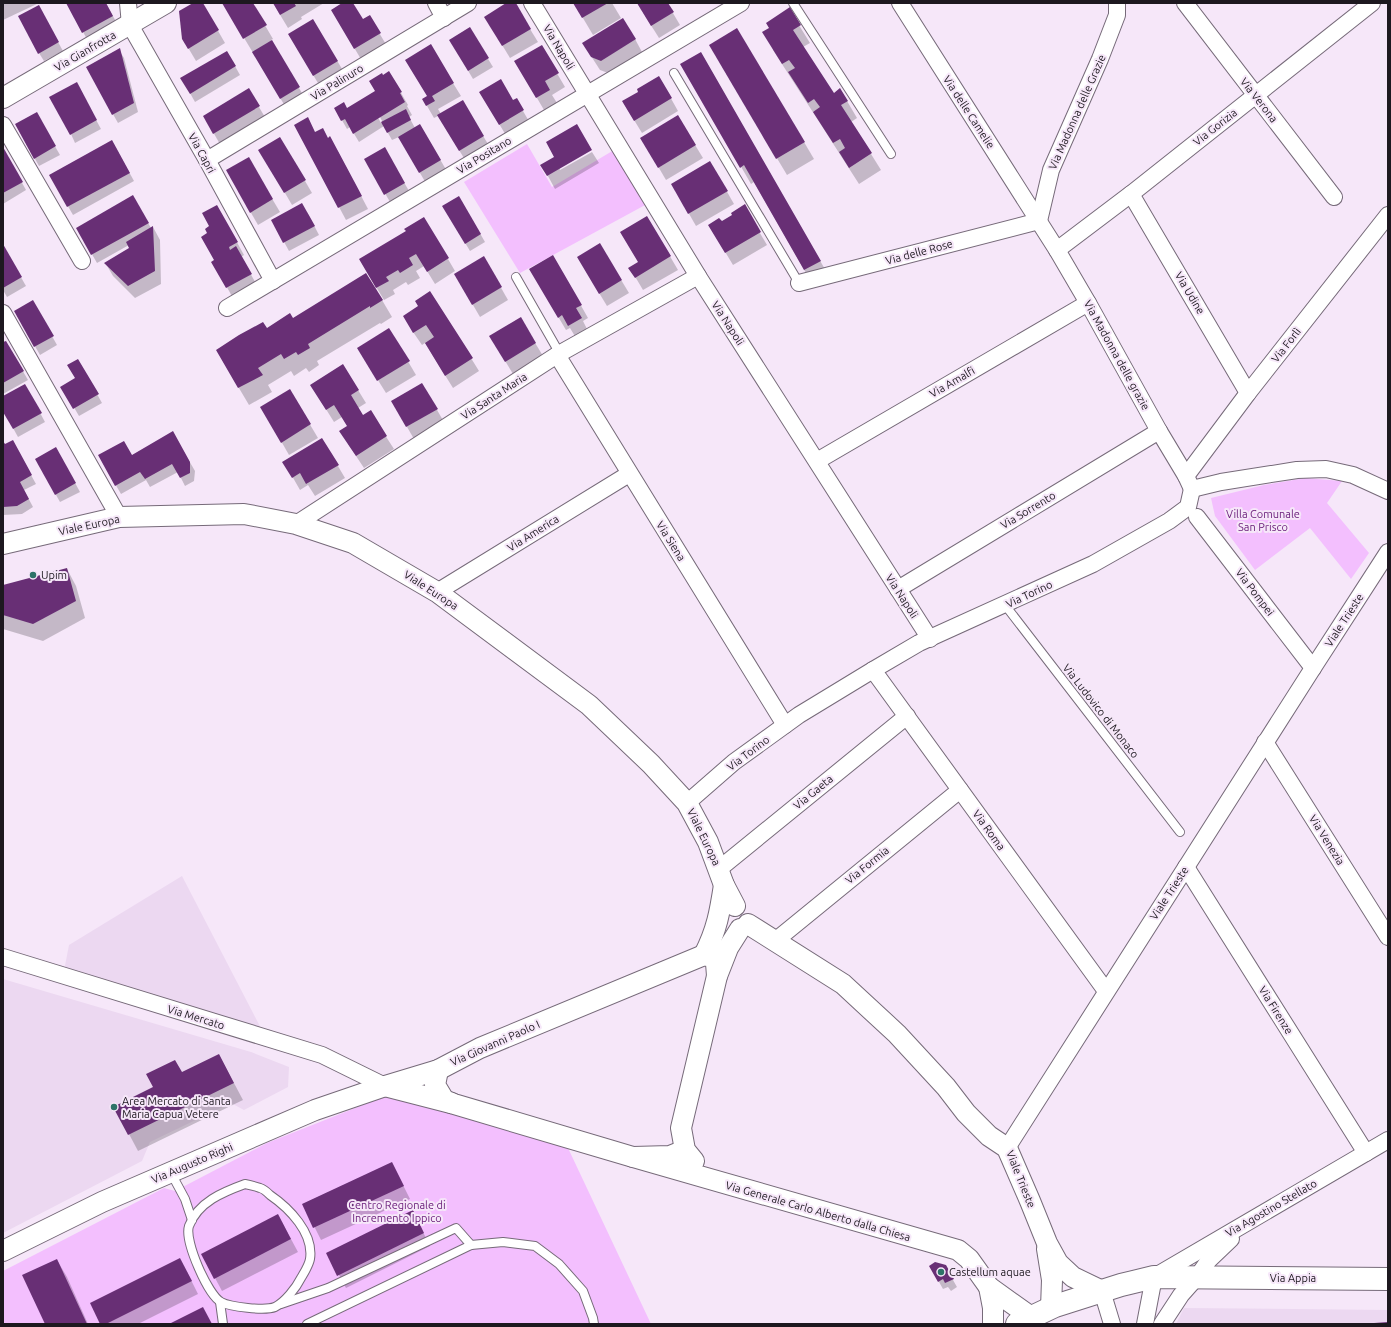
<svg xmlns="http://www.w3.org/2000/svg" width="1391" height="1327" font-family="Ubuntu,sans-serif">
	<rect width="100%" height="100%" fill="#f6e7f9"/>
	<g fill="#ecd8f1">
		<path d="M182,876L266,1038L63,976L69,945Z"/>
		<path d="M3,979L251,1052L289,1067L288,1087L244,1110L231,1103L150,1142L142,1161L3,1233Z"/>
		<path d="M1184,1308L1388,1310V1324H1176Z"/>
	</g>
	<g fill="#f3bffe">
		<path d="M527,144L552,187L614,150L647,204L520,273L464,182Z"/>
		<path d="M1305,478L1342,481L1327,503L1369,553L1351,579L1310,528L1255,570L1215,516L1211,498L1264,485Z"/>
		<path d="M393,1093L568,1148L651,1324H3V1271L164,1188L175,1191L267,1143Z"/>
	</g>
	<g fill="#0003" fill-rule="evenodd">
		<path d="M3,3H39L3,20Z"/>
		<path d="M67,3H106L122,33L93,50Z"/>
		<path d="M195,3H202L225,43L196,61L183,39Z"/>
		<path d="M223,3H252L273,39L271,40L306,100L288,111Z"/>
		<path d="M273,3H324L301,17L302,19L288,28Z"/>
		<path d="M344,3H352L362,20L369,16L387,46L362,61L332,10Z"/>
		<path d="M508,3H514L538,42L510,58L493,30Z"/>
		<path d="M574,3H612L621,18L593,35Z"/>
		<path d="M637,3H667L680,25L659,38Z"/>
		<path d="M789,9L810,43L803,47L833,94L840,90L847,101L857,118L851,122L881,170L859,184L773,50L770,28Z"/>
		<path d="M43,15L63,51L44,61L39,53Z"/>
		<path d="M313,20L345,74L321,88L289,35Z"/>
		<path d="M469,28L493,67L473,79L450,40Z"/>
		<path d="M635,39L642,52L608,73L600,70L591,56Z"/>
		<path d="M430,46L461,96L438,109L441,114L462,101L491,149L467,163L438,116L434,118L423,99L429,96Z"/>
		<path d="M541,46L565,87L552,95L557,103L544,110L516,62Z"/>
		<path d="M119,50L124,58L138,112L118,123L87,68Z"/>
		<path d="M227,52L240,75L195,102L182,79Z"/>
		<path d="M701,53L830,278L814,287L754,182L751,184L682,64Z"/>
		<path d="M720,63L804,142L814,159L787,175Z"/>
		<path d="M389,72L408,105L407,106L412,115L409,117L415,128L420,125L448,173L427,185L399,137L392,140L384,126L359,142L350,127L347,129L335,108L347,109L377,92L383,76ZM378,113L383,123H381L376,114Z"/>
		<path d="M659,77L678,111L642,133L623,102L640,92Z"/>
		<path d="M249,90L266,119L221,146L204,116Z"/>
		<path d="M81,92L101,129L75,143L71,134Z"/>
		<path d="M480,92L513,101L516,99L530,123L507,137Z"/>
		<path d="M36,113L60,155L39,166L16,125Z"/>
		<path d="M678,117L703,158L666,180L649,151Z"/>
		<path d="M295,125L328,139L337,150L368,209L346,220Z"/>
		<path d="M280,138L312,193L292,205L260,150Z"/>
		<path d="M112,141L134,181L73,215L50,175Z"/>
		<path d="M3,149L26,190L3,204Z"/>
		<path d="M385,149L409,191L390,202L366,160Z"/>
		<path d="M592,152L599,163L555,189L542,165L556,157L560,170Z"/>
		<path d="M248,158L280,212L258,225L227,171Z"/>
		<path d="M710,162L734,204L696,226L672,184Z"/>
		<path d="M133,197L151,228L153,227L160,240L161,284L135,298L113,276L106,264L130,248L129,245L97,263L77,228Z"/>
		<path d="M459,197L485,242L470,251L443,206Z"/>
		<path d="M217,206L244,255L241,257L258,287L234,300L213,262L216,261L208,233Z"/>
		<path d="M744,206L767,245L733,265L709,225L721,223L734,215Z"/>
		<path d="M307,212L319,235L289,251L272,220Z"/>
		<path d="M647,217L678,270L643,290L630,268L639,263Z"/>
		<path d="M424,218L455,271L435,284L424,266L416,271L420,278L408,285L406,282L393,290L395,294L384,300L360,260L407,231Z"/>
		<path d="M600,245L629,293L607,306L578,258Z"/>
		<path d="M3,246L26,286L7,297L3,290Z"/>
		<path d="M553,256L588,318L583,321L588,331L576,338L570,328L566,330L530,269Z"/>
		<path d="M484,258L508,300L480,317L455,274Z"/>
		<path d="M430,292L479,371L453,388L425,343L422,345L411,329L419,306Z"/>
		<path d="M382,300L392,317L381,324L380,323L317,361L319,365L309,372L306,368L294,376L291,371L268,385L272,392L249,405L217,351L267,329Z"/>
		<path d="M33,302L57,345L40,355L15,311Z"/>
		<path d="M520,318L543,356L513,374L490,336Z"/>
		<path d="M389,329L416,375L386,393L366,361Z"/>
		<path d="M6,342L28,380L3,394V344Z"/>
		<path d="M78,360L102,403L79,416L62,387L76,379Z"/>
		<path d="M422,384L444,422L414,439L392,401Z"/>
		<path d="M25,385L45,422L18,437L3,410V398Z"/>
		<path d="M358,390L366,403L358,408L363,416L370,412L394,449L364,468L348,444V427L342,417L334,422L319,398Z"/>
		<path d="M290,391L318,438L289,455L269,420Z"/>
		<path d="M173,433L195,471L194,481L185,486L178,472L150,487L146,480L121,494L99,456H131Z"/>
		<path d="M322,439L345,478L315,496L308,485L300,490L284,462Z"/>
		<path d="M12,441L36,484L24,490L33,507L22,514L3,515V442L5,446Z"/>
		<path d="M56,448L80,492L60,502L36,459Z"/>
		<path d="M67,569L76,586L85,618L43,641L3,629V586Z"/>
		<path d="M219,1055L243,1100L138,1151L129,1134L182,1073Z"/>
		<path d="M392,1163L410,1199L321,1240L303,1204Z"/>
		<path d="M278,1215L298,1252L222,1291L215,1278Z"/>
		<path d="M419,1224L430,1246L346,1288L327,1253Z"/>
		<path d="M57,1260L67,1277L88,1324H46Z"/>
		<path d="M930,1266H945L957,1287L951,1291L948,1287L943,1289Z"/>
		<path d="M187,1272L198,1294L138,1324H101Z"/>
	</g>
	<g fill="#682f75">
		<path d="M66,3H106L113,16L82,33Z"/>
		<path d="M193,3H203L219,30L188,49L182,39L179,11Z"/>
		<path d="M222,3H253L267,25L243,39Z"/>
		<path d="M273,3H294L296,6L280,15Z"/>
		<path d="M342,3H353L363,19L370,15L381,33L354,49L331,10Z"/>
		<path d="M506,3H516L531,29L502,46L484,17Z"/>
		<path d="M573,3H608L582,18Z"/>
		<path d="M637,3H668L674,12L651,26Z"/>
		<path d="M39,5L59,42L38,54L18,16Z"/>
		<path d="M790,7L801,25L793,30L834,93L840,88L848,101L841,105L872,153L849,168L839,152L845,148L840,139L833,143L813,112L820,107L814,99L808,103L788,72L795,68L789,60L782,64L762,32L769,28L766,23Z"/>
		<path d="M623,18L636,39L601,61L591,57L582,43Z"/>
		<path d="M313,19L338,61L313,76L288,34Z"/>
		<path d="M470,27L489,58L468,71L449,40Z"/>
		<path d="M737,28L805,142L776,159L709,45Z"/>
		<path d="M272,40L300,87L280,99L252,52Z"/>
		<path d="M431,44L454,83L432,96L435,101L426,106L422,99L427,96L405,60Z"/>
		<path d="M542,45L559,73L545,81L550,90L536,98L514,61Z"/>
		<path d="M120,48L134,103L112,115L86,67Z"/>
		<path d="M227,51L236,66L190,94L180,78Z"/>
		<path d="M701,52L821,261L804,270L744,165L740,168L680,64Z"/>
		<path d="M389,71L402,92L400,93L405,102L353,134L345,119L341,121L334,108L344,102L347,108L375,91L369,81L382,73L383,75Z"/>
		<path d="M659,76L672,98L634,121L622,101L638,92L637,89Z"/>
		<path d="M501,79L513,100L517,98L524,110L499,125L479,92Z"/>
		<path d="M77,82L97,120L70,135L49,97Z"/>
		<path d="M249,88L260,106L213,134L203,116Z"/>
		<path d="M463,100L484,136L459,151L437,115Z"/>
		<path d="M406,109L411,120L387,133L381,122Z"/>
		<path d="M37,112L56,146L34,159L15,124Z"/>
		<path d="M678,115L696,145L658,168L640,138Z"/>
		<path d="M308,117L315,132L323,128L328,138L330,136L362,196L338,208L294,125Z"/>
		<path d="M420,124L441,160L419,173L398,137Z"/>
		<path d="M577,124L592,150L547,176L540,165L554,157L546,142Z"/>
		<path d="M280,137L306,180L284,193L258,150Z"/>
		<path d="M112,140L130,173L67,207L49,175Z"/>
		<path d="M3,147L23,182L3,193Z"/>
		<path d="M385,147L405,183L384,195L364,159Z"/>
		<path d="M249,157L273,199L250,213L226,170Z"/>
		<path d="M710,161L728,191L688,214L671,184Z"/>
		<path d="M133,195L149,223L91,255L76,228Z"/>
		<path d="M459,196L481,234L465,244L442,206Z"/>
		<path d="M302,203L315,226L283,243L271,220Z"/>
		<path d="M745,204L761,232L725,253L708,225L719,218L722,221L732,215L731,213Z"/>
		<path d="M217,205L238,242L229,247L230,250L236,246L252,274L226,288L211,262L214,260L201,237L207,233L205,229L209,226L202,213Z"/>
		<path d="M647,216L671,256L635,278L628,268L638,262L620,232Z"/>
		<path d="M424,217L449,258L427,272L416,254L409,258L413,265L400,273L398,270L386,277L389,281L376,288L359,259L406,231L404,229Z"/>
		<path d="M153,226L155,271L128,286L104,263L129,248L126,242Z"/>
		<path d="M600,243L622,280L599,294L577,257Z"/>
		<path d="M3,244L22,277L3,288Z"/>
		<path d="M553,255L582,305L576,308L582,318L568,326L562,315L558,318L529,269Z"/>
		<path d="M484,256L502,287L472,305L454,274Z"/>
		<path d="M366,273L383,300L370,308V306L308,344L310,348L298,355L296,352L284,359L281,354L258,368L263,375L238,388L216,350L239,335L263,322L267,328L290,313L293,318Z"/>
		<path d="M430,291L473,358L445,376L425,343L434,337L426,325L413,333L403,316L418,306L415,301Z"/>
		<path d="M33,300L54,336L34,347L14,311Z"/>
		<path d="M521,317L536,343L505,362L489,336Z"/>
		<path d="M389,328L410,361L377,381L357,348Z"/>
		<path d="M6,341L24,371L3,383V342Z"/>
		<path d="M78,359L99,394L73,409L60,387L75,378L67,365Z"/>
		<path d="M343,364L359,390L351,395L363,415L371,410L387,436L356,456L339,431L347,426L334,405L326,410L310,385Z"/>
		<path d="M422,383L438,409L406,427L391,401Z"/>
		<path d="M25,384L42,413L13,429L3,412V396Z"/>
		<path d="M290,389L311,424L281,443L260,407Z"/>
		<path d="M173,431L190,462V473L180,478L172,464L145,479L140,472L115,486L98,455L124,441L132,455Z"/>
		<path d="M322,438L339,465L306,484L300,473L292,478L282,462Z"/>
		<path d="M13,440L32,475L20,482L29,499L17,506L3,507V441L5,444Z"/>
		<path d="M56,447L76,483L55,495L35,459Z"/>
		<path d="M67,568L76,601L33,624L3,615V585Z"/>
		<path d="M219,1054L234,1083L128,1135L113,1107L153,1087L146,1074L175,1060L182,1072Z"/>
		<path d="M392,1162L404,1186L313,1228L302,1204Z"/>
		<path d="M413,1210L424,1233L337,1276L326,1253Z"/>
		<path d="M278,1214L291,1239L214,1279L201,1254Z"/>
		<path d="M180,1258L192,1281L106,1324H100L90,1303Z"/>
		<path d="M57,1259L87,1324H45L22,1275Z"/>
		<path d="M935,1262L946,1265L954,1279L945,1283L943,1279L938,1282L929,1266Z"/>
		<path d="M203,1307L212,1324H169Z"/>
		<path d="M1388,1322V1324H1374V1323Z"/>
	</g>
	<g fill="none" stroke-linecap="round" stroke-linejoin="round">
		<g stroke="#766a79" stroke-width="10">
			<g id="service">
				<path d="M793,3L891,154"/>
				<path d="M674,73L799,283"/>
				<path d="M516,277L560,354"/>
				<path d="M1005,605L1180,832"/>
				<path d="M171,1173L185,1199L192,1220"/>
				<path d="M245,1184C250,1185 255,1186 260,1188C264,1189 267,1192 270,1195C289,1208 314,1233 310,1259C309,1265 304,1273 301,1278C296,1288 285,1302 275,1307C265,1311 230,1307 221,1302C208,1295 184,1241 189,1226C198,1202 223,1192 245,1184Z"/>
				<path d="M220,1302L223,1324"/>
				<path d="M281,1304L328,1288L456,1228L471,1245"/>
				<path d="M307,1324L471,1245L503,1242L535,1246L559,1264L583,1291L593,1318L594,1324"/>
			</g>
		</g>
		<g stroke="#766a79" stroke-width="18">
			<g id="minor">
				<path d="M128,3L130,25L207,160L273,281"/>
				<path d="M436,3L444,18"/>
				<path d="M532,3L698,276L930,639"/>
				<path d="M900,3L1057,250L1088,303L1159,431L1186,476L1192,489"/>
				<path d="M1185,3L1334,197"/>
				<path d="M3,125L82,261"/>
				<path d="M207,160L468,3"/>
				<path d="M1131,194L1248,393"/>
				<path d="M1039,221L1051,170L1100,59L1117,15V3"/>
				<path d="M1057,250L1131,194L1372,3"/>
				<path d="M799,283L1039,221"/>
				<path d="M227,308L741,3"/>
				<path d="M3,313L119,517"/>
				<path d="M557,355L785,725"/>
				<path d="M817,461L1088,303"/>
				<path d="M1186,476L1248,393L1388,215"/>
				<path d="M1192,489L1221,482L1297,470L1326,469L1353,475L1388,491"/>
				<path d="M1197,517L1313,668"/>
				<path d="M296,524L557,355L698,276"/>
				<path d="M898,589L1159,431"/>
				<path d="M437,592L629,474"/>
				<path d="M873,670L1106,991"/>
				<path d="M1265,742L1388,937"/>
				<path d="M687,803L734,762L799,715L873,670L919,643L1093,564L1169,521L1188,507L1192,489"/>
				<path d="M1186,867L1366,1153"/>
				<path d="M719,869L907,716"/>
				<path d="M775,941L960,790"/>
				<path d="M3,957L322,1055L385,1086"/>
				<path d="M1007,1148L1313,668L1388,552"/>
				<path d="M1102,1291L1112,1324"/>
				<path d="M1145,1324L1154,1277L1388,1140"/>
				<path d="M1162,1324L1181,1295L1197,1277L1209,1260L1231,1239"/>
			</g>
		</g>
		<g stroke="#766a79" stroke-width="22">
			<g id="tertiary">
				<path d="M3,98L166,3"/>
				<path d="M3,544L119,517L244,514L296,524L353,543L437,592L589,705L651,764L687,803L708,842L724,885L735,906"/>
				<path d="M748,924L843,984L897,1034L946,1087L966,1113L989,1136L1007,1148L1030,1201L1047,1243L1058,1263L1073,1277L1102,1291"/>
				<path d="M704,955C717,930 720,911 724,885"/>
				<path d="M438,1070L435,1085L444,1100L454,1104L633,1157L670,1156L685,1150"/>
				<path d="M385,1086L451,1103"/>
				<path d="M633,1157L958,1250L969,1259L989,1287L1031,1317"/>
				<path d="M694,1161L685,1150L681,1128L717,976L728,948L740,929"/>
				<path d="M1047,1249L1052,1280L1051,1308"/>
				<path d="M3,1251L102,1202L315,1110L385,1086L438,1070L480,1048L704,955L712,957L716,963L717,976"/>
				<path d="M989,1287L993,1308V1324"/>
			</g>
		</g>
		<g stroke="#766a79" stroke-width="24">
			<path id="secondary" d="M1017,1324L1055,1306L1121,1285L1154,1277L1388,1279"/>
		</g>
		<use href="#service" stroke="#fff" stroke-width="8"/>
		<use href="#minor" stroke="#fff" stroke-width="16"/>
		<use href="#tertiary" stroke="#fff" stroke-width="20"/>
		<use href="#secondary" stroke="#fff" stroke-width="22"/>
	</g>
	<g fill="#2d7368" stroke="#f6e7f9" stroke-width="1.5">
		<circle cx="33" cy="575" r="4"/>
		<circle cx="114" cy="1107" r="4"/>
		<circle cx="941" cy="1272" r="4"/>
	</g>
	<g text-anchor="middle" stroke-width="4" stroke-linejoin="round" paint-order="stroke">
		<g font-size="11" fill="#1d181f" stroke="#f6e7f9">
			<text transform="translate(559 47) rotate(59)" y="4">Via Napoli</text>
			<text transform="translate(85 51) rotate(-30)" y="4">Via Gianfrotta</text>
			<text transform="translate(337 82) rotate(-31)" y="4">Via Palinuro</text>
			<text transform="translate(1259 100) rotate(52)" y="4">Via Verona</text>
			<text transform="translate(969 112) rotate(57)" y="4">Via delle Camelie</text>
			<text transform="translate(1077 112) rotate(-66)" y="4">Via Madonna delle Grazie</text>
			<text transform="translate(1215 127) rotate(-38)" y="4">Via Gorizia</text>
			<text transform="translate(202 153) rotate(61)" y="4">Via Capri</text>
			<text transform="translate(484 155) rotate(-31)" y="4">Via Positano</text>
			<text transform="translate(919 252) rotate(-15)" y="4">Via delle Rose</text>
			<text transform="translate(1190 293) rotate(59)" y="4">Via Udine</text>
			<text transform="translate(728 323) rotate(57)" y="4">Via Napoli</text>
			<text transform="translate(1286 345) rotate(-52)" y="4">Via Forlì</text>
			<text transform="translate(1117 355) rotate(61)" y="4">Via Madonna delle grazie</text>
			<text transform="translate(952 382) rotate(-30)" y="4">Via Amalfi</text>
			<text transform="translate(494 396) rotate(-33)" y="4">Via Santa Maria</text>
			<text transform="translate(1028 510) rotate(-31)" y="4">Via Sorrento</text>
			<text transform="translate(89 525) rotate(-12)" y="4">Viale Europa</text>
			<text transform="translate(533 533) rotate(-32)" y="4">Via America</text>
			<text transform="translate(671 541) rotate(58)" y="4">Via Siena</text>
			<text transform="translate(431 590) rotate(33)" y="4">Viale Europa</text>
			<text transform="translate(1255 592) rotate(53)" y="4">Via Pompei</text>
			<text transform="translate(1029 594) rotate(-25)" y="4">Via Torino</text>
			<text transform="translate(902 596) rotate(57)" y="4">Via Napoli</text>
			<text transform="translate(1344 620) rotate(-57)" y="4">Viale Trieste</text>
			<text transform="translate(1101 711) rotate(52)" y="4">Via Ludovico di Monaco</text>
			<text transform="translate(748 753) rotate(-37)" y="4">Via Torino</text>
			<text transform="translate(813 792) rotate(-39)" y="4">Via Gaeta</text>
			<text transform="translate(989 830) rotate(54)" y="4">Via Roma</text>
			<text transform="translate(704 837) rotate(64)" y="4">Viale Europa</text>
			<text transform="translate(1327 840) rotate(58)" y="4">Via Venezia</text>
			<text transform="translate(867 865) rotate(-39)" y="4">Via Formia</text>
			<text transform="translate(1169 893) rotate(-57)" y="4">Viale Trieste</text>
			<text transform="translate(1276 1010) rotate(58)" y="4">Via Firenze</text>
			<text transform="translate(196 1017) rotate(17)" y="4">Via Mercato</text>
			<text transform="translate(495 1043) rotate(-24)" y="4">Via Giovanni Paolo I</text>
			<text transform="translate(192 1163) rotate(-23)" y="4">Via Augusto Righi</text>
			<text transform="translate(1021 1179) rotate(68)" y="4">Viale Trieste</text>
			<text transform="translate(1271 1208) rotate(-30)" y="4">Via Agostino Stellato</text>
			<text transform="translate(818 1211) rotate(16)" y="4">Via Generale Carlo Alberto dalla Chiesa</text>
			<text x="1293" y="1282">Via Appia</text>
		</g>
		<g font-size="11" fill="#6c217c" stroke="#f6e7f9">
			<text x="1263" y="518">Villa Comunale<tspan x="1263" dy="13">San Prisco</tspan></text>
			<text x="397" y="1209">Centro Regionale di<tspan x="397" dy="13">Incremento Ippico</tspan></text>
		</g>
		<g font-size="11" fill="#1d181f" stroke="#f6e7f9" text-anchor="start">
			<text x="41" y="579">Upim</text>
			<text x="122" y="1105">Area Mercato di Santa<tspan x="122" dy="13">Maria Capua Vetere</tspan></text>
			<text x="949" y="1276">Castellum aquae</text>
		</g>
	</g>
	<rect width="1391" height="1327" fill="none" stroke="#1d181f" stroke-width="8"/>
</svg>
